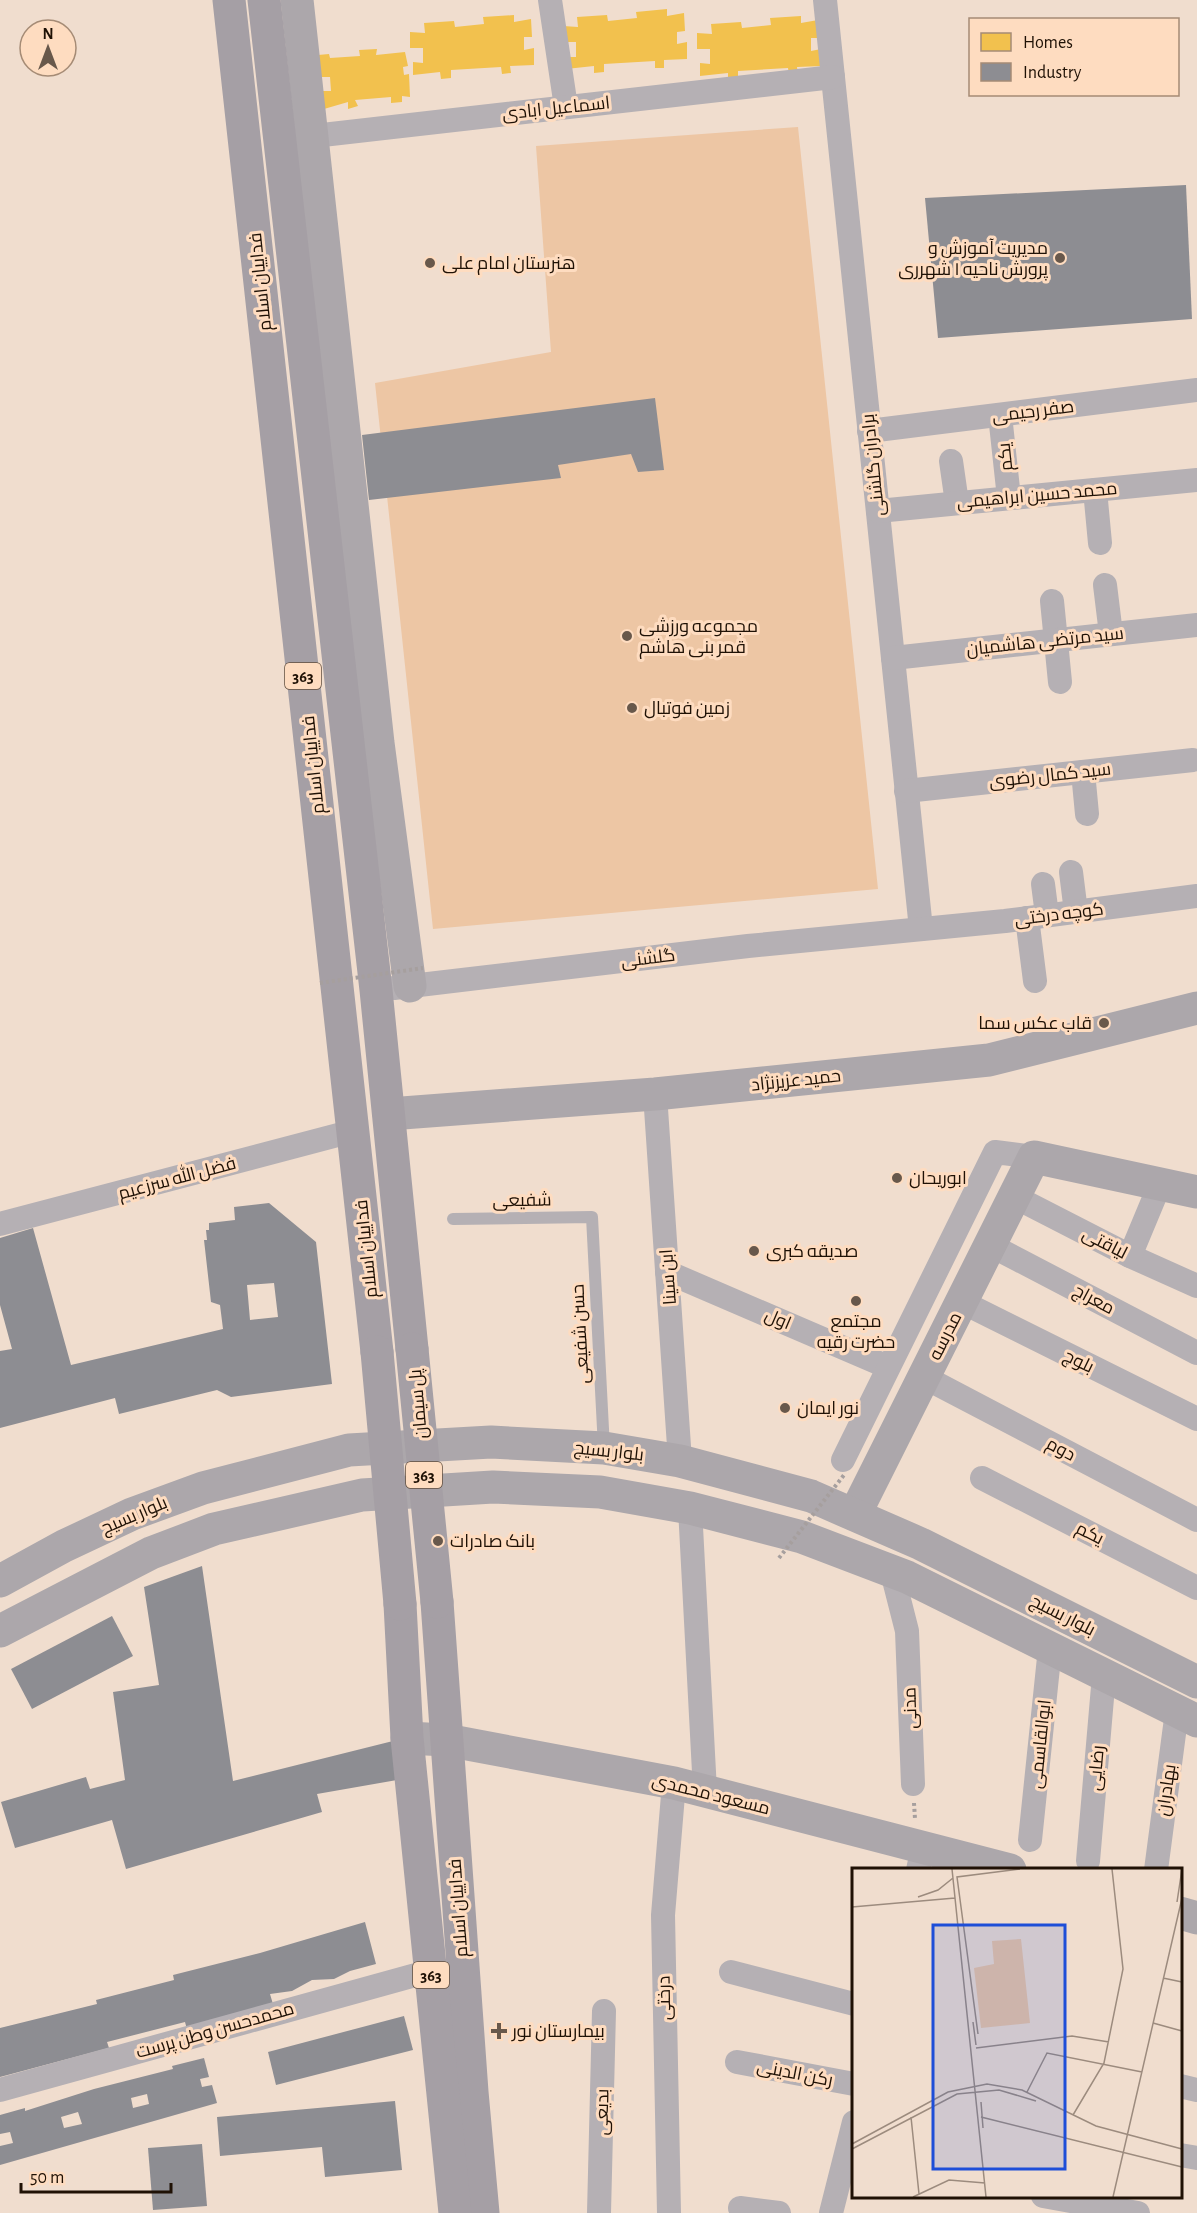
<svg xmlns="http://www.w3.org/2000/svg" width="1197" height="2213" font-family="'Alegreya Sans',Cairo,sans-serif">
	<rect width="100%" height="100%" fill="#f0ddce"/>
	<path fill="#edc6a4" d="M798,127L878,889L433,929L375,383L551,352L536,146Z"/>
	<g fill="#f2c14e">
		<path d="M667,9V16L684,13L685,31L677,32V44L687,42V59L664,60V68H655V61L604,64V72L594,73V66L566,69V57H576V42H563V26L578,27L577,17L607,15L608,21L637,18L636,12Z"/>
		<path d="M514,15V22L531,19L532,37H524V50L534,48V65L510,66L511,73L502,74L501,67L451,70V78L441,79L440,72L413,75V62L423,63V48H410V32L425,33L424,23L454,21L455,27L484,24L483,17Z"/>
		<path d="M801,16V23L818,20L819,38H811V51L821,49V66L797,67L798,75H789L788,68L738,71V79L728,80V73L700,76V63L710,64V49H697V33L712,34L711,24L741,22L742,28L771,25L770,18Z"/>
		<path d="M377,49L376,55L405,52L408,66L403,67L404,75L409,74L410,97L402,96V102L391,103V97L355,100L358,106L348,109V102L324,109L322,91H331L330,77H320L318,55L329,54L330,58L360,56L359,50Z"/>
	</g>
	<g fill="#8d8d92" fill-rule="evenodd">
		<path d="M1186,185L1192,319L938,338L925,198Z"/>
		<path d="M655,398L664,470L638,472L631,454L558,465L561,478L369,500L362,435Z"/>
		<path d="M269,1203L316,1242L332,1384L231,1397L217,1390L119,1414L115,1398L0,1428V1351L12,1349L0,1305V1238L33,1228L71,1365L223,1329L220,1305L211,1302L204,1240H207L206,1230H209V1223L235,1220L234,1207ZM274,1283L278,1317L250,1320L247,1285Z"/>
		<path d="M202,1566L233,1781L393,1741L397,1780L317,1794L322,1812L126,1869L112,1820L15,1848L1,1802L86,1777L90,1789L125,1780L113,1692L159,1685L144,1587Z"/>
		<path d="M112,1616L133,1656L32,1709L11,1669Z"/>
		<path d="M365,1922L376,1964L350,1971L334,1979L312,1980L292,1991L270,1994L275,2011L188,2033L185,2022L107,2042L109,2048L0,2077V2028L97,2004L96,2000L174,1980L173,1975L260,1953Z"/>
		<path d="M404,2016L413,2050L276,2085L268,2052Z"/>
		<path d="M204,2058L209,2077L200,2079L202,2087L212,2085L217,2103L0,2165V2146L13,2143L10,2132L0,2134V2115L25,2108V2111L94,2089L173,2069L172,2066ZM147,2094L149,2104L133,2108L131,2098ZM78,2112L82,2124L64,2128L61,2117Z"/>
		<path d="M395,2101L402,2170L325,2177L322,2147L220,2156L217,2117Z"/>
		<path d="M202,2144L207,2206L153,2210L148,2148Z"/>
	</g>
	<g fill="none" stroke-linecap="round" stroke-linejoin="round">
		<path stroke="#a69f9e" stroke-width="4" stroke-dasharray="3 3" stroke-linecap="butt" d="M914,1803L915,1819"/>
		<path stroke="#b5b0b4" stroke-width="12" d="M453,1219L592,1217L604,1448"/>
		<g stroke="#b5b0b4" stroke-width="24">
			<path d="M550,0L566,107"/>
			<path d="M825,0L921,929"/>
			<path d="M296,138L833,77"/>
			<path d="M1000,415L1009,498"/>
			<path d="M869,431L1197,390"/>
			<path d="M951,461L957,503"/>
			<path d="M1095,490L1100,543"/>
			<path d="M878,511L1197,480"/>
			<path d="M1105,585L1111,634"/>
			<path d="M1052,601L1060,682"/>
			<path d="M893,658L1197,625"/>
			<path d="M1083,772L1087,814"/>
			<path d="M906,791L1193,760"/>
			<path d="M1071,872L1076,912"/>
			<path d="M1043,884L1047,915"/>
			<path d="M1027,918L1035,981"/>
			<path d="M394,988L748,946L1005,921L1197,896"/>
			<path d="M655,1094L680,1461"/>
			<path d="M1015,1197L1130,1256L1197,1286"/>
			<path d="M0,1224L353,1131"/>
			<path d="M990,1245L1197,1353"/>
			<path d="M1130,1256L1160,1184"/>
			<path d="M667,1272L888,1367"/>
			<path d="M962,1302L1197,1419"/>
			<path d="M924,1377L1197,1520"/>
			<path d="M843,1460L995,1152L1034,1157"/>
			<path d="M982,1478L1197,1588"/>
			<path d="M690,1508L705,1791"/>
			<path d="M892,1572L907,1631L913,1784"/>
			<path d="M1030,1840L1050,1648"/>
			<path d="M1088,1861L1104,1675"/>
			<path d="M918,1870L923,1847"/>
			<path d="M1156,1870L1177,1711"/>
			<path d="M731,1972L854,2004"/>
			<path d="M737,2062L854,2084"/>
			<path d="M1180,2086L1197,2090"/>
			<path d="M0,2090L430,1971"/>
			<path d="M1180,2155L1197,2158"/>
			<path d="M1043,2196L1138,2213"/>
			<path d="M740,2208L779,2213"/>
			<path d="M599,2213L604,2011"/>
			<path d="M669,2213L663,1915L674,1783"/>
			<path d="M831,2213L854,2122"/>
		</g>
		<g stroke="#aca7ab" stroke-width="33">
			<path d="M297,0L378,743L410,986"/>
			<path d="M389,1114L655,1094L989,1060L1197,1008"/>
			<path d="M855,1514L1034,1157L1197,1192"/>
			<path d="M0,1581L64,1546L132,1514L203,1488L349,1450L491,1442L604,1448L680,1461L811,1496L921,1544L1197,1682"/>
			<path d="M0,1631L151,1553L214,1529L362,1495L493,1487L600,1492L690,1508L802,1537L907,1577L1197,1721"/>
			<path d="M407,1738L446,1740L674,1783L1010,1870"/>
			<path d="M1180,1913L1197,1918"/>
		</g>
		<g stroke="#a59fa5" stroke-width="33">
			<path d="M229,0L377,1352"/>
			<path d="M264,0L376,990L412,1349"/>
			<path d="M437,1602L472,2092L483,2213"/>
			<path d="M400,1604L407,1738L455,2213"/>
		</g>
		<g stroke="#a69f9e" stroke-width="4" stroke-dasharray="3 3" stroke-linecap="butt">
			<path d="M320,983L423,968"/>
			<path d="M779,1558L844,1475"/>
		</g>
		<g stroke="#a59fa5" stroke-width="33">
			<path d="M412,1349L437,1602"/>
			<path d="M377,1352L400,1604"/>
		</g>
	</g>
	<g fill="#68584b" stroke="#fedcc0" stroke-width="2">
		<circle cx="1060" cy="258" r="6"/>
		<circle cx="430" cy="263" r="6"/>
		<circle cx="627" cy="636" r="6"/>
		<circle cx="632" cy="708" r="6"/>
		<circle cx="1104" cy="1023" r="6"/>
		<circle cx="897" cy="1178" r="6"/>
		<circle cx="754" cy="1251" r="6"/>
		<circle cx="856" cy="1301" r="6"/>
		<circle cx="785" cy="1408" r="6"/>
		<circle cx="438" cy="1541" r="6"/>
		<path d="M496 2022h6v6h6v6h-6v6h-6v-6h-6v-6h6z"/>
	</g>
	<g text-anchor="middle" stroke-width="6" stroke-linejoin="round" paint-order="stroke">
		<g fill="#fedcc0" stroke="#624e3d" stroke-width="1.5">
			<rect x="285" y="663" width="36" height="26" rx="4.5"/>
			<rect x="406" y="1462" width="36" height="26" rx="4.5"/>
			<rect x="413" y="1962" width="36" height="26" rx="4.5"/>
		</g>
		<g font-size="16" font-weight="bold" fill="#1f1105">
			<text x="303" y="682">363</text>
			<text x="424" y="1481">363</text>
			<text x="431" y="1981">363</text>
		</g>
		<g font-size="18" fill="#1f1105" stroke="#fedcc0">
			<text transform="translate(556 108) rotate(-6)" y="6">اسماعیل ابادی</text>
			<text transform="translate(260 282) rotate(-96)" y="6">فداییان اسلام</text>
			<text transform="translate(1033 411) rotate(-7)" y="6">صفر رحیمی</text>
			<text transform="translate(1005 457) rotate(-96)" y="6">یکم</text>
			<text transform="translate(873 465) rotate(-96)" y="6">برادران گلشنی</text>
			<text transform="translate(1037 495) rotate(-5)" y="6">محمد حسین ابراهیمی</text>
			<text transform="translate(1045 641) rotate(-6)" y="6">سید مرتضی هاشمیان</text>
			<text transform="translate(313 765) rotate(-96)" y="6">فداییان اسلام</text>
			<text transform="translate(1050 775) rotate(-6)" y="6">سید کمال رضوی</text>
			<text transform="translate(1059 914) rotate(-7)" y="6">کوچه درختی</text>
			<text transform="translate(648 958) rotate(-7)" y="6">گلشنی</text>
			<text transform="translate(796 1080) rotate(-6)" y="6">حمید عزیزنژاد</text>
			<text transform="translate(177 1178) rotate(-15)" y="6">فضل الله سرزعیم</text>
			<text transform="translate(522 1200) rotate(-1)" y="6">شفیعی</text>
			<text transform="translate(1105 1243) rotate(27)" y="6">لیاقتی</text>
			<text transform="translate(366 1249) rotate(-96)" y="6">فداییان اسلام</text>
			<text transform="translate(668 1277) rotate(-94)" y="6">ابن سینا</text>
			<text transform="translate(1094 1299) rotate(28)" y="6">معراج</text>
			<text transform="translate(778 1319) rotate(23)" y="6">اول</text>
			<text transform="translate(580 1334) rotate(-93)" y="6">حسن شفیعی</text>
			<text transform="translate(945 1336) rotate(-63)" y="6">مدرسه</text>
			<text transform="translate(1079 1361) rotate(26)" y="6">بلوچ</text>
			<text transform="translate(418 1404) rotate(-95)" y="6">پل سیمان</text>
			<text transform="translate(1061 1449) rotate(28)" y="6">دوم</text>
			<text transform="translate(609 1451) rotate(6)" y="6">بلوار بسیج</text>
			<text transform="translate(134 1515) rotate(-23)" y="6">بلوار بسیج</text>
			<text transform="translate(1090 1533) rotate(27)" y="6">یکم</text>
			<text transform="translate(1063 1615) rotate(27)" y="6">بلوار بسیج</text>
			<text transform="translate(910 1708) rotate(-92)" y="6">مدنی</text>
			<text transform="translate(1040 1744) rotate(-84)" y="6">ابوالقاسمی</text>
			<text transform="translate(1096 1768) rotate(-85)" y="6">رضایی</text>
			<text transform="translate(1166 1790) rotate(-82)" y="6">بهادران</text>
			<text transform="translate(711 1794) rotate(14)" y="6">مسعود محمدی</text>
			<text transform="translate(458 1908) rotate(-94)" y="6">فداییان اسلام</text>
			<text transform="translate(664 1998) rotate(-91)" y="6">درختی</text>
			<text transform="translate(215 2030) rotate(-16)" y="6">محمدحسن وطن پرست</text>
			<text transform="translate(795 2073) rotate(11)" y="6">رکن الدینی</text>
			<text transform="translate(602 2112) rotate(-89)" y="6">بدیعی</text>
		</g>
		<g font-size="18" fill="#1f1105" stroke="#fedcc0" text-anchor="start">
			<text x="1048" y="254" text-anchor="end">مدیریت آموزش و<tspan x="1048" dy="21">پرورش ناحیه ۱ شهرری</tspan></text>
			<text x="442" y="269">هنرستان امام علی</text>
			<text x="639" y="632">مجموعه ورزشی<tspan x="639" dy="21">قمر بنی هاشم</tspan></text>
			<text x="644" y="714">زمین فوتبال</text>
			<text x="1092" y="1029" text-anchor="end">قاب عکس سما</text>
			<text x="909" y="1184">ابوریحان</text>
			<text x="766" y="1257">صدیقه کبری</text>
			<text x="856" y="1327" text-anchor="middle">مجتمع<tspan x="856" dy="21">حضرت رقیه</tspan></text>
			<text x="797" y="1414">نور ایمان</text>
			<text x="450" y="1547">بانک صادرات</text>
			<text x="512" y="2037">بیمارستان نور</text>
		</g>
	</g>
	<g transform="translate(852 1868)">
		<rect width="330" height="330" fill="#f0ddce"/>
		<path d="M169,71L178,155L129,160L122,100L142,96L140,73Z" fill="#edc6a4"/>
		<path fill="none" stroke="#9c8b7e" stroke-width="1.5" d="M100,1L134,329M66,29L86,22L101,10M325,34L330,1M0,39L103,30M311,110L330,114M121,154L124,177M301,155L330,163M126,166L105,9L168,1M124,180L220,168L257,174M175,224L195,185L290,204M129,234L131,260M221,247L252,195L271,101L260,1M59,249L67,326M129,249L330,299M0,276L96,224L135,216L170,222L244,258L330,281M0,281L105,226L147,222L184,233M61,329L97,312L133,315M261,329L330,30"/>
		<path fill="#1d4ed8" fill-opacity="0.15" stroke="#1d4ed8" stroke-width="3" d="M81,57H213V301H81Z"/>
		<rect width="330" height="330" fill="none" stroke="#1f1105" stroke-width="3"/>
	</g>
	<rect x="969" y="18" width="210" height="78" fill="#fedcc0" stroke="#a58b75" stroke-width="1.5"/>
	<rect x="981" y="33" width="30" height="18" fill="#f2c14e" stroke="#a58b75" stroke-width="1.5"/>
	<text x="1023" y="48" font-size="18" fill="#1f1105">Homes</text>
	<rect x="981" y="63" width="30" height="18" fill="#8d8d92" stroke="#a58b75" stroke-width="1.5"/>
	<text x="1023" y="78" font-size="18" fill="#1f1105">Industry</text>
	<g transform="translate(48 48)"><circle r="28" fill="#fedcc0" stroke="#a58b75" stroke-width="1.5"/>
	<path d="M0-4.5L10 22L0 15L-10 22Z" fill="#68584b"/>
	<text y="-9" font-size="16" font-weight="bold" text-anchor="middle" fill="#1f1105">N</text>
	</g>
	<path d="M21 2183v9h150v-9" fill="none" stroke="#1f1105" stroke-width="3"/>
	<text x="30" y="2183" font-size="18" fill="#1f1105" stroke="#fedcc0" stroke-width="4.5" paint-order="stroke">50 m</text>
</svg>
